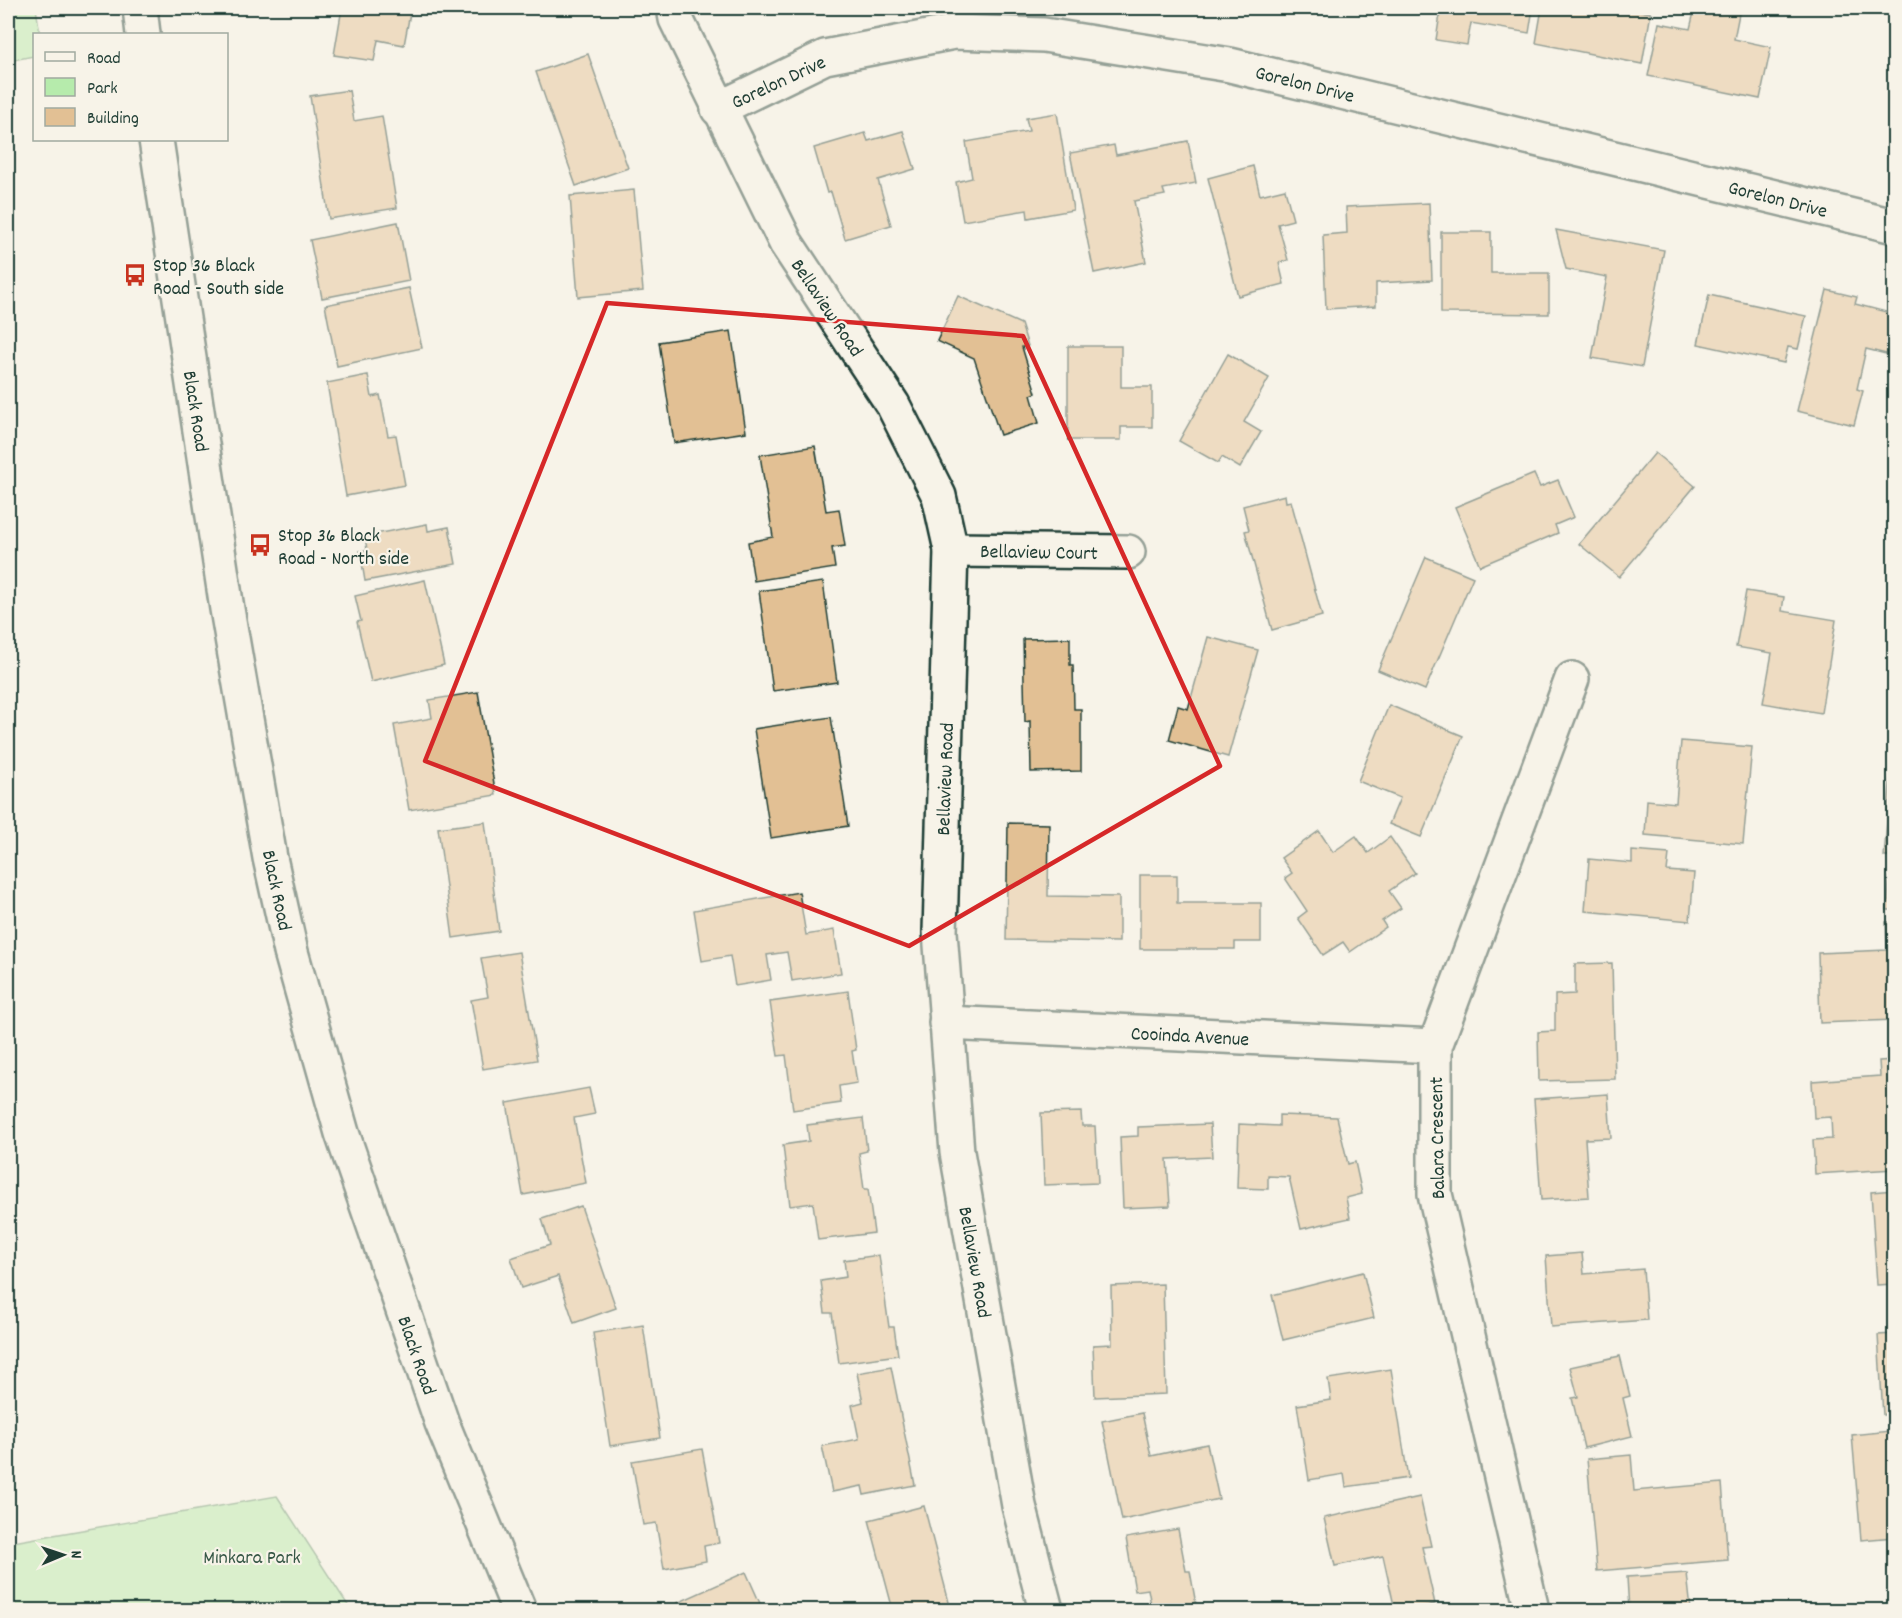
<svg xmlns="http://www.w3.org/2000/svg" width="1902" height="1618" font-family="Dekko,sans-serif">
	<rect width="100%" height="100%" fill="#f7f3e8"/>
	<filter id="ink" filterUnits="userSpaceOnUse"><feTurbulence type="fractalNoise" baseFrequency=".0167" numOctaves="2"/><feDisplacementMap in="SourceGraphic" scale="12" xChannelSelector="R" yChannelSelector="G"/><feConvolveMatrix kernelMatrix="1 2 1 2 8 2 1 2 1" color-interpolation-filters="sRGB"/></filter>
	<g filter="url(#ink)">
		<g fill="#b6ebac" stroke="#6a9470" stroke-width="1.5">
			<path d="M8,8H36L40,34H34V56L8,61Z"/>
			<path d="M277,1496L351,1610H8V1543Z"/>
		</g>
		<g fill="#e2c094" stroke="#1f3d34" stroke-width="1.5">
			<path d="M342,8H411L404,45L378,40L374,61L334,55Z"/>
			<path d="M1441,8H1533L1529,33L1471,23L1467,45L1436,40Z"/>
			<path d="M1542,8H1625L1651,13L1642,64L1536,43Z"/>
			<path d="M1695,8H1731L1740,9L1734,39L1771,47L1760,99L1648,76L1659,23L1690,29Z"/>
			<path d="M588,54L628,168L576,186L536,72Z"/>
			<path d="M349,90L354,121L382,116L397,208L329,219L310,96Z"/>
			<path d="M1057,113L1073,210L1028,218L1027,210L963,221L956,182L972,178L966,142L1029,131L1026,118Z"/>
			<path d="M903,131L915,169L878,180L891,225L845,239L831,192L827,193L814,148L865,133L868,141Z"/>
			<path d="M1188,141L1196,183L1163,189L1165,195L1134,201L1146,262L1094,273L1070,153L1114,145L1116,155Z"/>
			<path d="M1253,166L1260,195L1285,189L1293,220L1278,224L1288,260L1279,263L1284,284L1238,296L1208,178Z"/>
			<path d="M634,190L643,291L578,297L570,196Z"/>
			<path d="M1429,203L1432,280L1376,283V306L1326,309L1323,235L1347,233L1346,207Z"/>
			<path d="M398,222L409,281L322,298L310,240Z"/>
			<path d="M1556,230L1664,250L1642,367L1592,358L1607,277L1566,269Z"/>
			<path d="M1441,232H1491V273H1549V314L1441,313Z"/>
			<path d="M409,288L422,348L337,366L325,305Z"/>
			<path d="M1827,290L1857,297L1855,304L1894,314V356L1866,349L1857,389L1863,391L1854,425L1797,411Z"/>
			<path d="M1709,295L1806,316L1798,349L1788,347L1784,363L1698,344Z"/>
			<path d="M958,296L1021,324L1028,346L1022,347L1036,393L1031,395L1039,423L1000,435L974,358L937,341Z"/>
			<path d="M731,331L746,432L674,443L659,342Z"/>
			<path d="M1068,346H1121V387H1152V427H1121V440H1068Z"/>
			<path d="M1228,354L1269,378L1244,422L1261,432L1240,468L1222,457L1218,463L1179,441Z"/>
			<path d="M368,375L372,397L380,395L388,436L396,435L405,485L346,496L327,383Z"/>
			<path d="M815,446L826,511L839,509L845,546L832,548L835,568L754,581L748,542L773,537L760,455Z"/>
			<path d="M1655,453L1695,486L1619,577L1579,544Z"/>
			<path d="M1534,474L1540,487L1558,480L1574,517L1555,525L1558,533L1480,566L1455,507Z"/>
			<path d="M1285,495L1286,502L1291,501L1322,616L1272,630L1245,531L1249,530L1243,506Z"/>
			<path d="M427,524L428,531L449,527L456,564L365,581L360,551L367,550L365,536Z"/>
			<path d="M1426,557L1473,577L1425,690L1378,670Z"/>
			<path d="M425,580L444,665L371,682L357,622L361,621L355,596Z"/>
			<path d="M823,582L837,682L773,691L759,591Z"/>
			<path d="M1746,591L1784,597L1782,611L1836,620L1821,713L1763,703L1772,653L1736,647Z"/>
			<path d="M1208,637L1258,650L1228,757L1169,740L1178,706L1188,709Z"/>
			<path d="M1070,638V665H1073L1074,709H1081V771L1031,772L1030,721L1025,722L1023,639Z"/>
			<path d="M478,692L496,795L409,810L394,725L432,718L429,700Z"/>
			<path d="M1389,705L1463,736L1421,837L1389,824L1400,798L1358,781Z"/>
			<path d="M831,717L848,826L771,838L754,729Z"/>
			<path d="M1681,741L1752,747L1743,844L1645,835L1647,800L1676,803Z"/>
			<path d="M1892,761H1894V910H1887L1891,857H1884Z"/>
			<path d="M485,822L499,931L453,938L438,828Z"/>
			<path d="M1008,823L1049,824L1048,896L1119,897V942L1006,940Z"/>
			<path d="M1319,831L1333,852L1356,836L1368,853L1390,837L1415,873L1389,891L1401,908L1382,921L1386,927L1350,952L1343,942L1323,955L1298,918L1307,911L1285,878L1292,873L1281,858Z"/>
			<path d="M1632,851L1669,854L1667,871L1694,873L1690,921L1585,911L1589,859L1632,863Z"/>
			<path d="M1140,875H1177V903H1261V942H1235V949H1140Z"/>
			<path d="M799,892L806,935L834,930L841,973L792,981L787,952L767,955L771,980L735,986L730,956L702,961L694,910Z"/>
			<path d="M1886,922H1894V1020L1820,1023L1818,953L1887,950Z"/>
			<path d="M519,952L537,1060L483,1069L471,1000L488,997L481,958Z"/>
			<path d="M1612,963L1615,1079L1539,1081L1538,1032L1555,1031V995L1575,994V964Z"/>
			<path d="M848,991L856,1050L852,1051L857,1083L839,1086L841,1103L793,1110L786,1055L778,1056L770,1002Z"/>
			<path d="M1894,1060V1169L1815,1174L1813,1140L1832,1139L1831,1117L1814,1118L1812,1081L1880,1076L1879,1061Z"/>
			<path d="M589,1088L595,1114L574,1118L586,1183L523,1195L507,1103Z"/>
			<path d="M1608,1094L1611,1138L1585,1139L1589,1197L1541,1200L1534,1099Z"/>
			<path d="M1081,1112L1082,1126H1095L1098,1183L1044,1185L1041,1113Z"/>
			<path d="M1279,1115L1337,1117L1348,1164L1355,1162L1362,1194L1346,1198L1350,1218L1301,1229L1289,1177L1268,1176V1189L1237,1188L1239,1124L1279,1126Z"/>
			<path d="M863,1118L867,1151L859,1153L864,1189H868L874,1233L818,1240L813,1203L790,1206L783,1145L809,1141L807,1125Z"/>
			<path d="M1210,1124L1212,1157L1167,1159L1170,1206L1123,1208L1120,1137L1138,1136V1127Z"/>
			<path d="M1894,1190V1284L1877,1285L1871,1192Z"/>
			<path d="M581,1206L616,1308L574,1323L558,1276L521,1288L511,1258L550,1245L542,1219Z"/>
			<path d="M1582,1253L1584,1274L1643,1269L1647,1320L1551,1327L1546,1256Z"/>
			<path d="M879,1255L889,1327H894L898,1355L839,1363L832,1313H825L821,1281L846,1277L844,1260Z"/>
			<path d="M1363,1272L1374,1318L1283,1340L1272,1295Z"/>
			<path d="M1163,1284L1166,1394L1095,1397L1093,1345L1112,1344L1111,1286Z"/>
			<path d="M643,1325L660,1438L610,1446L593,1333Z"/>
			<path d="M1894,1334V1415H1883L1878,1335Z"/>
			<path d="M1620,1356L1630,1396L1623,1398L1632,1436L1584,1448L1572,1398L1578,1397L1570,1367Z"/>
			<path d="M891,1367L915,1485L864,1495L862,1486L832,1492L822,1446L859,1439L852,1405L863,1402L857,1373Z"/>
			<path d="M1391,1369L1408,1478L1346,1487L1344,1474L1309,1480L1297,1405L1331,1400L1328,1379Z"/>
			<path d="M1142,1413L1151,1456L1207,1444L1219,1499L1122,1520L1102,1421Z"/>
			<path d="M1890,1431L1893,1464L1894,1463V1537L1861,1540L1852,1435Z"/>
			<path d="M702,1449L719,1543L704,1546L706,1561L664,1569L656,1523L643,1525L632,1461Z"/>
			<path d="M1631,1455L1634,1491L1722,1483L1728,1560L1597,1571L1587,1459Z"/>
			<path d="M1420,1497L1431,1546L1422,1547L1435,1604L1409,1610H1395L1383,1556L1335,1566L1324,1518Z"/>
			<path d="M924,1506L951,1610H893L869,1520Z"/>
			<path d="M1178,1529L1186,1571H1190L1197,1610H1152L1148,1589L1135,1591L1126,1538Z"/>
			<path d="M746,1572L763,1610H681L677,1603Z"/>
			<path d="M1687,1573L1691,1610H1629L1627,1577Z"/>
		</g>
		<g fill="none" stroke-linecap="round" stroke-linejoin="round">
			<g stroke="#1f3d34" stroke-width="38">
				<g id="street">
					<path d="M674,8L676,19L786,243L893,405L939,496L951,550L940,932L957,1152L1019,1506L1046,1610"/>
					<path d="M718,109L825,57L954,32L1044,35L1230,65L1894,226"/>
					<path d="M951,550L1128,552"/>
					<path d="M946,1023L1435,1046"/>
					<path d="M1532,1610L1435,1194V1046L1572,679"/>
				</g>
			</g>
			<g stroke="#1f3d34" stroke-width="38">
				<g id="secondary">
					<path d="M140,8L143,34"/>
					<path d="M156,140L227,609L270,858L291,952L342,1133L442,1423L519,1610"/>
				</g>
			</g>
			<use href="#street" stroke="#f7f3e8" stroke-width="33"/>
			<use href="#secondary" stroke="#f7f3e8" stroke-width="33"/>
		</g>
	</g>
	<path d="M0 0H1902V1618H0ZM607,303L1023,336L1220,766L909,946L425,761Z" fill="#f7f3e8" fill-opacity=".55" fill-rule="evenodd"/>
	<path fill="none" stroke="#d62828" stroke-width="4.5" stroke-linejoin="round" d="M607,303L1023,336L1220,766L909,946L425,761Z"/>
	<defs>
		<g id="bus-bare" transform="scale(1.8)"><path d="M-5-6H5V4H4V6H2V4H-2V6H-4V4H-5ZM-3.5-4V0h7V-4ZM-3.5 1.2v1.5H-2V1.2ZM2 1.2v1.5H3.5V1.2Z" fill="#c8321e" stroke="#f7f3e8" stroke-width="2.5" paint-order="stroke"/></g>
	</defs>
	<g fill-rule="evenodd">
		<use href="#bus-bare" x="135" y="275"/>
		<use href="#bus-bare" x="260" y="545"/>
	</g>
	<g text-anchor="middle" stroke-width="4.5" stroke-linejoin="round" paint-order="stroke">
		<g font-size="20" fill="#1f3d34" stroke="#f7f3e8">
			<text transform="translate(778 81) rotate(-25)" y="7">Gorelon Drive</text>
			<text transform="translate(1305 83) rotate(14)" y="7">Gorelon Drive</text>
			<text transform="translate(1778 198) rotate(14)" y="7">Gorelon Drive</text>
			<text transform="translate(828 307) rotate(56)" y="7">Bellaview Road</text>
			<text transform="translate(197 411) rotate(81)" y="7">Black Road</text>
			<text transform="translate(1039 551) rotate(1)" y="7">Bellaview Court</text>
			<text transform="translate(944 779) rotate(-88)" y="7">Bellaview Road</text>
			<text transform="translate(278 890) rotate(78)" y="7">Black Road</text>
			<text transform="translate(1190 1035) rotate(3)" y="7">Cooinda Avenue</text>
			<text transform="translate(1436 1138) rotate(-91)" y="7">Balara Crescent</text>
			<text transform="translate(976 1262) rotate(80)" y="7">Bellaview Road</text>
			<text transform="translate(418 1355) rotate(71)" y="7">Black Road</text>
		</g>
		<g font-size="20" fill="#1f3d34" stroke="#f7f3e8" text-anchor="start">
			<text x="153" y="271">Stop 36 Black<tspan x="153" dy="23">Road - South side</tspan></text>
			<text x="278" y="541">Stop 36 Black<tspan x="278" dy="23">Road - North side</tspan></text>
		</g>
		<g font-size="20" fill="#365746" stroke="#f7f3e8">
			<text x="252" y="1563">Minkara Park</text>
		</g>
	</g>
	<rect width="1902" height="1618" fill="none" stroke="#f7f3e8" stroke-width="30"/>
	<rect x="15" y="15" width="1872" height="1588" fill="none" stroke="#1f3d34" stroke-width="2" filter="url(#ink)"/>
	<rect x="33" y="33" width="195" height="108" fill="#f7f3e8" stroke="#a1aaa0" stroke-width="1.5"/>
	<rect x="45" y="52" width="30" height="9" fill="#f7f3e8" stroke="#a1aaa0" stroke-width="1.5"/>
	<text x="87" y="63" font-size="18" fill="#1f3d34">Road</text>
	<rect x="45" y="78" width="30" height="18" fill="#b6ebac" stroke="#a1aaa0" stroke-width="1.5"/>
	<text x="87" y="93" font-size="18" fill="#1f3d34">Park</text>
	<rect x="45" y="108" width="30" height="18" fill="#e2c094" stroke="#a1aaa0" stroke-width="1.5"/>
	<text x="87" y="123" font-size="18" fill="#1f3d34">Building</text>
	<g transform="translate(63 1555) rotate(88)" stroke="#f7f3e8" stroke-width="4.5" paint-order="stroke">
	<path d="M0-4.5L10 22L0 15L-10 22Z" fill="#1f3d34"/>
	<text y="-9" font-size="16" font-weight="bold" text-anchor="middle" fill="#1f3d34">N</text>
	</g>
</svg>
